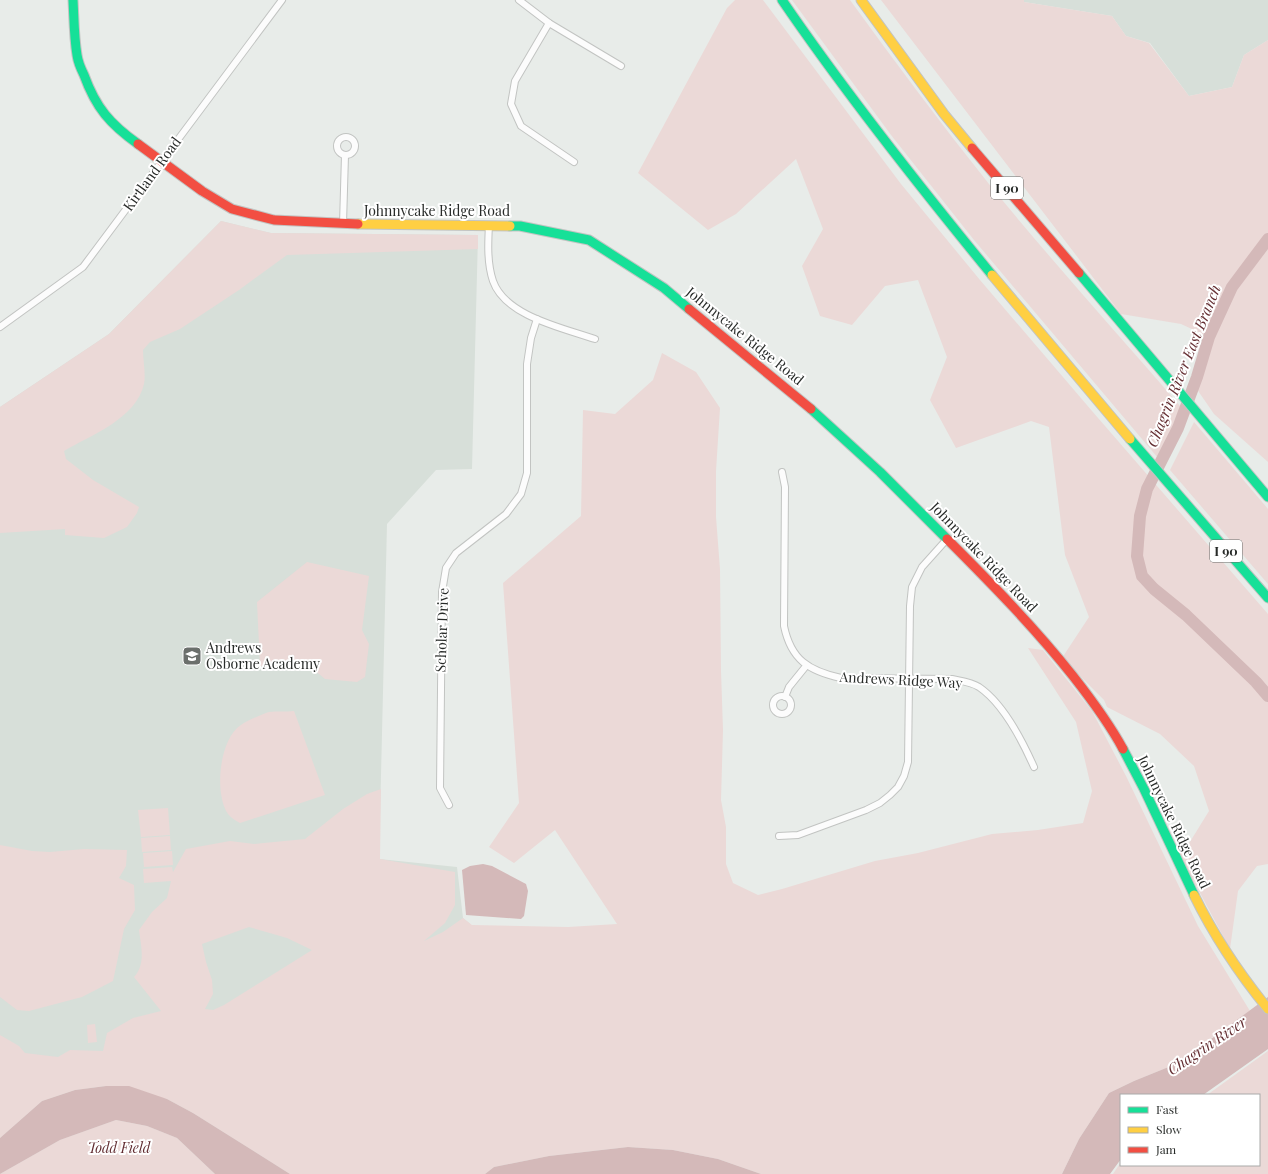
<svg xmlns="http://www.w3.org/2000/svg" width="1268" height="1174" font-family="'Playfair Display',serif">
	<rect width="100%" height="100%" fill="#e8ece9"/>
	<g fill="#d7dfd9">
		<path d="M1024,0H1268V40L1244,55L1232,87L1189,96L1150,43L1126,36L1112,16L1024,2Z"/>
		<path d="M221,221L271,233L478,235L472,469L436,470L387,524L379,859L457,867L463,918L483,935L475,949L0,1080V407L109,334Z"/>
	</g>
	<g fill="#ebd9d7" fill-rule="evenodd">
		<path d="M735,0H763L901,184L980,280L1092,411L1268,614V864L1257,866L1238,891L1230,949L1177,850L1188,845L1209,811L1194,766L1160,734L1107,707L1104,700L1062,658L1089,617L1065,555L1049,427L1031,421L956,448L930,400L947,357L918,280L885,286L852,325L820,316L802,266L823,229L796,159L736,214L708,230L638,173L727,8Z"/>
		<path d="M792,0H850C895,62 941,124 989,184C1051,260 1117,333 1181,407L1158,458L974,240L891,135Z"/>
		<path d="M881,0H1024V2L1112,16L1126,36L1149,43L1189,96L1232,87L1244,55L1268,40V462L1214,414L1194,385L1209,337L1181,324L1121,314Z"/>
		<path d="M221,221L271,233L478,235V249L287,255L239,290L180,329L150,342L143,350C143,361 146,374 144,384C136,419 91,435 64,451L66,459L93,480L139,507L137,513L127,527L104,538L65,535V529L0,533V407L109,334Z"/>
		<path d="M662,353L696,372L720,408L716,471V517L720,569L721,671L723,730L721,800L726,827V864L733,883L758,895L782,889L875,861L918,853L992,834L1038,830L1083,823L1092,791L1076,722L1028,648L1043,650L1092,711L1126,776L1198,926L1250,1011L1171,1066L1134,1081L1109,1093L1079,1139L1062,1174H761L718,1159L673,1150L628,1147L549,1156L494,1167L485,1174H290L193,1113L167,1099L106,1086L75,1090L42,1101L0,1138V1035L19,1046L25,1053L58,1057L70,1050L103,1051L107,1033L133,1018L161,1011L134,977C146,964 141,946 139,930L152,912L167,898L171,881L144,883L143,869L172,867L173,872L186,849L230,841L254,844L305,839L343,809L367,794L381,789L380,859L455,872V905L445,923L424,941L443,932L463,918L472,925L568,927L617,924L555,830L514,863L489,847L519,803L503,583L581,516L583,410L615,414L653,380ZM249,927L287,938L312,950L224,1005L213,1010L205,1009L213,994L212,980L206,962L202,944Z"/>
		<path d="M1194,422L1268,509V584L1170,470Z"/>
		<path d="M307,562L369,576L362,630L369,644L365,677L357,682L325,679L313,669L260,666L257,602Z"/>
		<path d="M294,711L325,795L240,823C236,821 231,818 228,814C214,794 219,739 241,725C247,721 262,714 269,712C277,711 286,712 294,711Z"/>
		<path d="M168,808L170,835L141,837L138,810Z"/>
		<path d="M170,836L171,850L142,852L141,838Z"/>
		<path d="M0,845L32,851L50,852L84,849L127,850L126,866L119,878L134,885L135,910L124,929L113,981L82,997L29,1011L17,1010L0,997Z"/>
		<path d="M172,851L173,865L144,867L143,853Z"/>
		<path d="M95,1024L97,1042L88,1043L87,1025Z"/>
		<path d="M1268,1051V1174H1113L1121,1162V1165H1259V1095H1207Z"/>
		<path d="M116,1120L147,1126L177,1138L215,1174H0L60,1140Z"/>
	</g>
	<g fill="#d4b9b9">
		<path d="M483,864L492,866L526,884L528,891L524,916L521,919L466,915L462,870L470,866Z"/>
		<path d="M1268,997V1049L1203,1095H1121V1159L1110,1174H1062L1079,1139L1109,1093L1134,1081L1171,1066L1211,1039Z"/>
		<path d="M106,1086H129L167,1099L193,1113L290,1174H215L177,1138L147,1126L116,1120L60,1140L0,1174V1138L42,1101L75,1090Z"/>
		<path d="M628,1147L673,1150L718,1159L761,1174H485L494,1167L549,1156Z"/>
	</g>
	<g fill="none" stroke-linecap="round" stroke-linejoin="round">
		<path stroke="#d4b9b9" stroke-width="12" d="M1268,239L1232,287L1209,337L1197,377L1178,428L1147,489L1140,516L1137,556L1142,576L1154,589L1186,615L1256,682L1268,696"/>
		<g stroke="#c2c4c2" stroke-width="8">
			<g id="street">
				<path d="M519,0L549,23L621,66"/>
				<path d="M549,23L515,81L511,104L521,126L574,162"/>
				<circle cx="346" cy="146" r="9"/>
				<path d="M343,224L345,155"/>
				<path d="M489,225C488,243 487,263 493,281C505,316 563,328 595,339"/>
				<path d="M0,327L83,267L282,0"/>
				<path d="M782,472L785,487L784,626C791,660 809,671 841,678L952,679C961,681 971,682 979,687C1004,704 1022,740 1034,767"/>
				<circle cx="782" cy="705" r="9"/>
				<path d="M785,697L789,687L806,666"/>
				<path d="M449,805L440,788L442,592L446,568L456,553L506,514L521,494L527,473V364L531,338L537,319"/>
				<path d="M779,836L798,835L866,810L880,803L890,795L898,787L904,776L908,762L910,606L912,587L922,567L948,538"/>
			</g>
		</g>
		<g stroke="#c2c4c2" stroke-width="11">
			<g id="fast">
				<path d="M73,0C74,18 74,37 77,55C78,62 81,69 84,75C96,108 110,124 138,144"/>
				<path d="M782,0C847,95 919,186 992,275"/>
				<path d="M510,226H520L589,240L664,288L689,309"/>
				<path d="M1079,273L1268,497"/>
				<path d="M811,409L880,472L947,539"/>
				<path d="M1130,439L1268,598"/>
				<path d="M1123,749L1144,789L1194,895"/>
			</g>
		</g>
		<g stroke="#c2c4c2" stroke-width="11">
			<g id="slow">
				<path d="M861,0L944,114L972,148"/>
				<path d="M358,224L510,226"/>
				<path d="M992,275L1130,439"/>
				<path d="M1194,895C1215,938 1238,972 1268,1009"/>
			</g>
		</g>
		<g stroke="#c2c4c2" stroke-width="11">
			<g id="jam">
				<path d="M138,144L202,191L232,209L274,220L358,224"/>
				<path d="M972,148L1079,273"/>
				<path d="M689,309L811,409"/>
				<path d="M947,539C991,583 1035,628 1073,676C1091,699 1109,723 1123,749"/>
			</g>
		</g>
		<use href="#street" stroke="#fcfcfc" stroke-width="6"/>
		<use href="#fast" stroke="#16e098" stroke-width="9"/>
		<use href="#slow" stroke="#ffcf43" stroke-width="9"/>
		<use href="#jam" stroke="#f24e42" stroke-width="9"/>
	</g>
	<defs>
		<g id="school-square" transform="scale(1)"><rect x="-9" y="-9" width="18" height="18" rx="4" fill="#6b6f6c" stroke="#fff"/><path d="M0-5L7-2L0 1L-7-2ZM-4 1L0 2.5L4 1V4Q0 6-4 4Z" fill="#fff"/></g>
	</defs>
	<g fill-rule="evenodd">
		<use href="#school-square" x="192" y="656"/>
	</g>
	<g text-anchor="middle" stroke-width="4" stroke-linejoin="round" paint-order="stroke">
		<g fill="#fff" stroke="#686b69" stroke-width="1">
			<rect x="991" y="177" width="32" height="22" rx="3"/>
			<rect x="1210" y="540" width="32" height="22" rx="3"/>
		</g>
		<g font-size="13" font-weight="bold" fill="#282b29">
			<text x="1007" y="193">I 90</text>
			<text x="1226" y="556">I 90</text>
		</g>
		<g font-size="14" fill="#282b29" stroke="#fff">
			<text transform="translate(152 174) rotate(-54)" y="5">Kirtland Road</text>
			<text x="437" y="216">Johnnycake Ridge Road</text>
			<text transform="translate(745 336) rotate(39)" y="5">Johnnycake Ridge Road</text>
			<text transform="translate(984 557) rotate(46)" y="5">Johnnycake Ridge Road</text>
			<text transform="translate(442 630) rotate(-88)" y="5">Scholar Drive</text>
			<text transform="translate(901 680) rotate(3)" y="5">Andrews Ridge Way</text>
			<text transform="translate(1174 822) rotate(64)" y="5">Johnnycake Ridge Road</text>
		</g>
		<g font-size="14" fill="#282b29" stroke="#fff" text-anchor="start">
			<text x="206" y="653">Andrews<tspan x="206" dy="16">Osborne Academy</tspan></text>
		</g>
		<g font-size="14" font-style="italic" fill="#612c30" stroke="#fff">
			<text x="119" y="1153">Todd Field</text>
		</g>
		<g font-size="15" font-style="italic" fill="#642e32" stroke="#fff">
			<text transform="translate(1184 366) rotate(-68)" y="5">Chagrin River East Branch</text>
			<text transform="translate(1207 1046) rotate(-34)" y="5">Chagrin River</text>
		</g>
	</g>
	<rect x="1120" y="1094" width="140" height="72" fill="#ffffff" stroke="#a9aaa9"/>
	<rect x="1128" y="1107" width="20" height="6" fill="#16e098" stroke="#a9aaa9"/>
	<text x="1156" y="1114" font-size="12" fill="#282b29">Fast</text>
	<rect x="1128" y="1127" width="20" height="6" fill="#ffcf43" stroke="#a9aaa9"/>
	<text x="1156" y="1134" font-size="12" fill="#282b29">Slow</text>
	<rect x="1128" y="1147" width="20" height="6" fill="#f24e42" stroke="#a9aaa9"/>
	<text x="1156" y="1154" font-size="12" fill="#282b29">Jam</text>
</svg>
